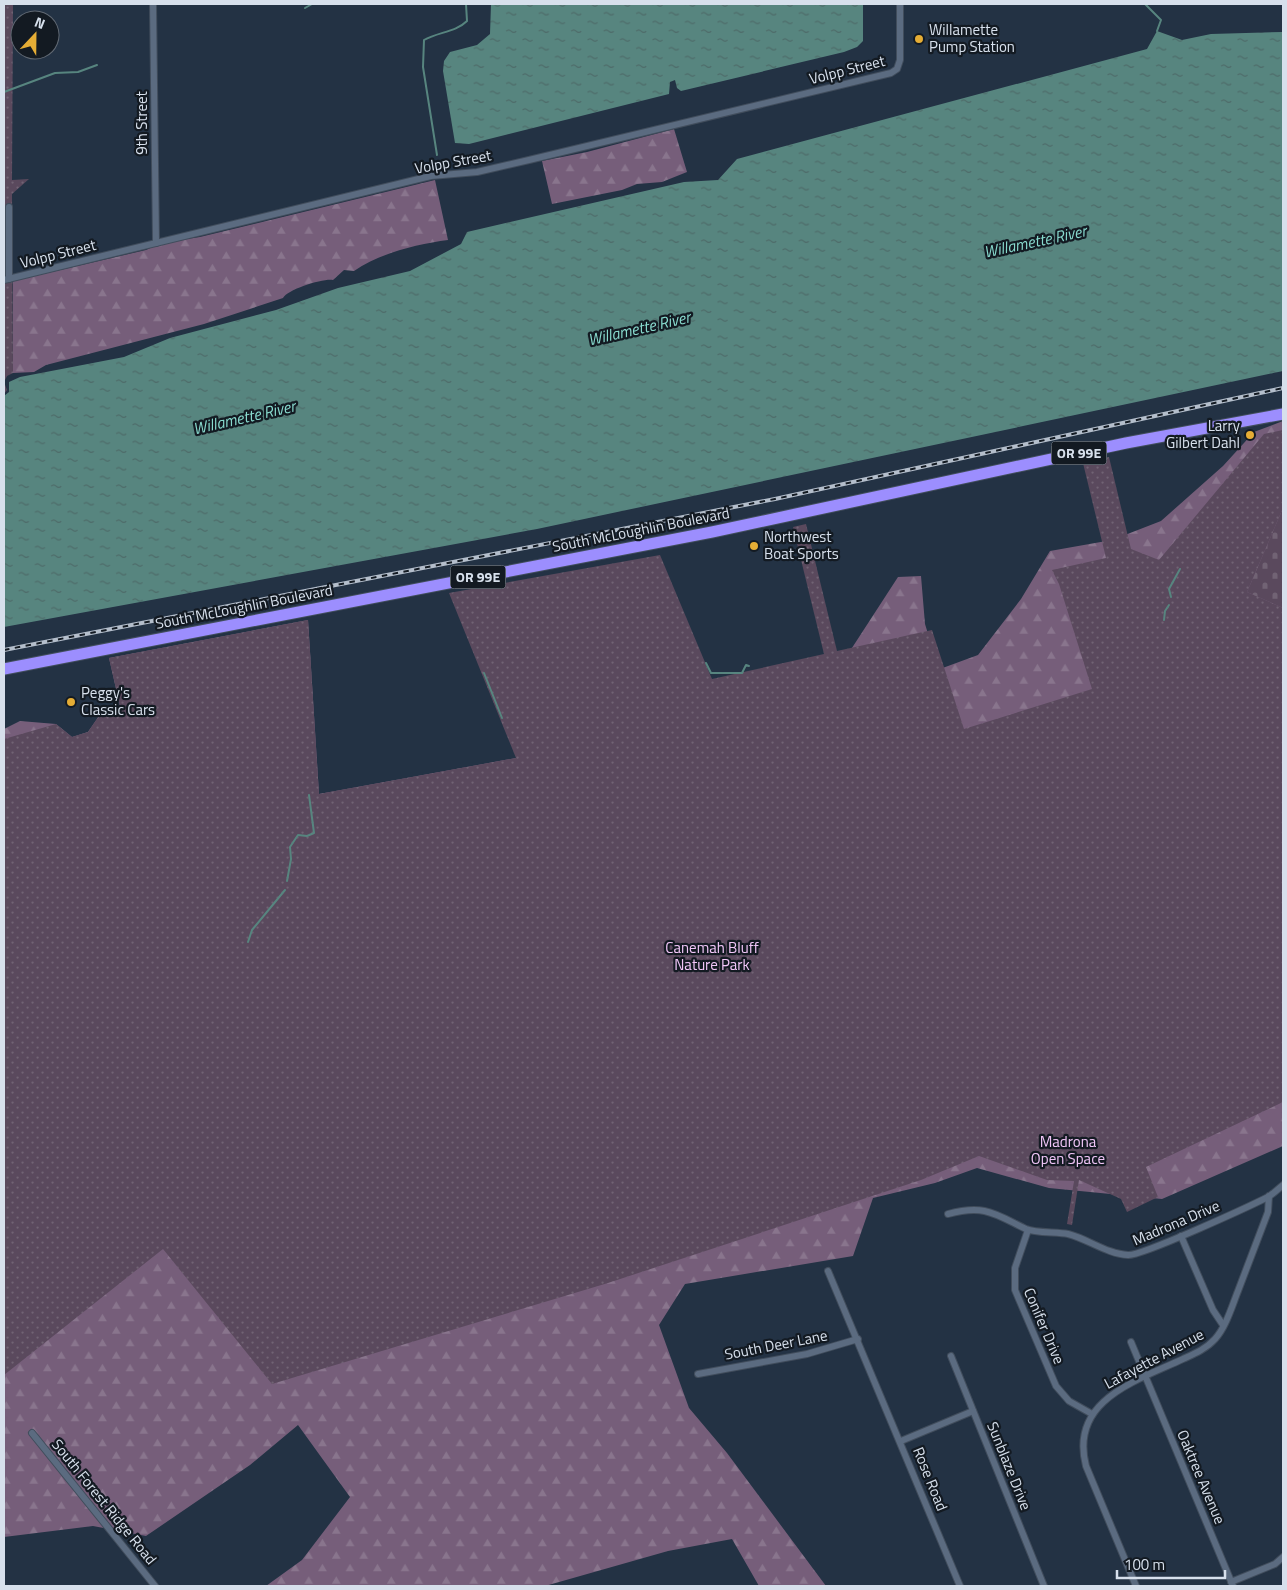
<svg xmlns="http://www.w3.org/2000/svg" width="1287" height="1590" font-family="'Titillium Web',sans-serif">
	<defs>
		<pattern id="forest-firs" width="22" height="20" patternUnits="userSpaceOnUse" patternTransform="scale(1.25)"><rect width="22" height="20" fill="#765e7a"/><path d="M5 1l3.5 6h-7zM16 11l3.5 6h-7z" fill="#89758d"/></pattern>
		<pattern id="cemetery-stones" width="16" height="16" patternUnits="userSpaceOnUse" patternTransform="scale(1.25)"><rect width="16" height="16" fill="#5a495d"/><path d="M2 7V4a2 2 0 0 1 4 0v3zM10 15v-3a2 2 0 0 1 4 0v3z" fill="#716374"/></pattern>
		<pattern id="park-dots" width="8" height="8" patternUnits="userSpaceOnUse" patternTransform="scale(1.25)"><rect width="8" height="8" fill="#5a495d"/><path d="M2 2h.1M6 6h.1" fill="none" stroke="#716374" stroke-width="1.8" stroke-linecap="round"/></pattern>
		<pattern id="water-ripples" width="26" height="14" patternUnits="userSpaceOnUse" patternTransform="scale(1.25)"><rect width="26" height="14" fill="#57857f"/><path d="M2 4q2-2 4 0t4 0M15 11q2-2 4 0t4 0" fill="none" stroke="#4e6b69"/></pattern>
	</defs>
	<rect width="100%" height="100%" fill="#233244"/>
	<g fill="url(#forest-firs)">
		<path d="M674,129L687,172L662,182L637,184L622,190L552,204L542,161L587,152Z"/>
		<path d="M435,180L448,240C418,244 380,253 354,271L344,270L333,280C324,278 288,289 283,298L204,324L46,365L34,372L13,373V281L146,250L161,243L200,237Z"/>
		<path d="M1283,421V1146L1162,1199L1049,1188L977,1168L935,1183L873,1198L853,1256L685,1284L659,1325L689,1408L727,1453L826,1586H759L732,1539L668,1551L545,1586H266L302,1560L350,1497L298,1425L250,1465L146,1536L93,1526L4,1537V729L20,721L56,724L72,737L88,732L99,716L120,706L109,658L308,620L319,794L516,758L706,691L837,671L898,577L921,576L925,624L933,650L929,673L978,655L1021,599L1050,551L1112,540L1161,521L1223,466L1254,432Z"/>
	</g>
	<path fill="url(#cemetery-stones)" d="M1283,508V608L1247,592Z"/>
	<g fill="url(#park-dots)">
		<path d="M4,4H13L12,180L29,179L12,194L13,373L7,376L4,382L7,390L4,394Z"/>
		<path d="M1283,430V508L1247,592L1283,608V1102L1146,1167L1158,1197L1127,1212L1121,1199L1079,1180L1072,1225L1067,1224L1074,1181L1047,1180L979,1156L921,1180L608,1283L272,1384L163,1249L4,1375V739L56,724L72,737L88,732L99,716L120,706L109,658L308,620L319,794L516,758L449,593L660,555L712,679L824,654L793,527L806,524L837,651L932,630L964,729L1092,689L1059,584L1052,570L1106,558L1083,463L1109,457L1131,549L1159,560L1264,434Z"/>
	</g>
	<g fill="url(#water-ripples)">
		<path d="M491,4H863V41L857,47L844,52L681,91L677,88L675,80L670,82L669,94L469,144L455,143L443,71L444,61L450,52L477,45L490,34Z"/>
		<path d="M1157,31L1182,40L1211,34L1283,32V371L537,529L4,627V396L9,392V382L20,377L124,357L170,338L276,310L338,288L410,271L461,244L467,232L684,182L718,180L737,159L1147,49Z"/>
	</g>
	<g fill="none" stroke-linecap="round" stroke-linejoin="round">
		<g stroke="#57857f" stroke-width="2">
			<path d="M1145,4L1161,20L1157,31"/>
			<path d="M305,8L312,4"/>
			<path d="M4,92L55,73L78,72L97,65"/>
			<path d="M437,155L423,67L424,40C438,32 456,32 467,21L466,4"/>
			<path d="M1171,597L1169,589L1180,569"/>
			<path d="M1164,620L1165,611L1169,605"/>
			<path d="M706,663L711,673H742L746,665L749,666"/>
			<path d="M484,673L502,718"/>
			<path d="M287,881L291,859L290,847L298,835L307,836L314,833L309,795"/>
			<path d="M248,942L252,930L285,890"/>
		</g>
		<g stroke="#414d5c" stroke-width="8">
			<g id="street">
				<path d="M153,4L156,243"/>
				<path d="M9,279V207"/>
				<path d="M4,280L431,176L477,172L529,160L891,73L897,69L900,60V4"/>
				<path d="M948,1214C985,1204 995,1214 1026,1229C1035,1233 1057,1232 1068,1234C1088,1239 1107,1254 1128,1255C1142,1256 1250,1206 1268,1197C1273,1194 1278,1189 1283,1185"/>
				<path d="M1028,1230L1015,1268V1290L1056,1386L1069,1401L1092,1414"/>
				<path d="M1181,1236L1213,1310L1223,1325"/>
				<path d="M828,1271L960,1586"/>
				<path d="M1131,1342L1233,1586"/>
				<path d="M951,1356L1044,1586"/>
				<path d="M698,1374L807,1354L858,1339"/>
				<path d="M32,1433L155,1586"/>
				<path d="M901,1441L973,1411"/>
				<path d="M1231,1582L1275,1564L1283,1557"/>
				<path d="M1136,1586L1086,1466C1069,1400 1136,1381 1183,1359C1194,1354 1206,1349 1215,1339C1226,1327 1232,1306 1238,1291C1248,1265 1258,1239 1268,1212L1269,1196"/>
			</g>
		</g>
		<g stroke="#414d5c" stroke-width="13">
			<path id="highway" d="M4,669L712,532L1126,443L1283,414"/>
		</g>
		<use href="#street" stroke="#5b6b80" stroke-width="6"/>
		<use href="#highway" stroke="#9c8efe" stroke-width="11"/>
		<g stroke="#b4becb" stroke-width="4">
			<path id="rail" d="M4,650L775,499L1283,388"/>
		</g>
		<use href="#rail" stroke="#131a22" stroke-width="2" stroke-dasharray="5.5" stroke-linecap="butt"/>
	</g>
	<g fill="#e5ad35" stroke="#131a22" stroke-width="2">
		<circle cx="919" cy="39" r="5"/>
		<circle cx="1250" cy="435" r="5"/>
		<circle cx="754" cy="546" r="5"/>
		<circle cx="71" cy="702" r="5"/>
	</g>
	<g text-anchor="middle" stroke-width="4.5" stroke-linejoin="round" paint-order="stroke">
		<g fill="#131a22" stroke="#9ca5af" stroke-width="1">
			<rect x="1051.5" y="441.5" width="55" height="23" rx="4"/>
			<rect x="450.5" y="565.5" width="55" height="23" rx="4"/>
		</g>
		<g font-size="14" font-weight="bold" fill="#d7e0ec">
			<text x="1079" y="458">OR 99E</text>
			<text x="478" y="582">OR 99E</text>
		</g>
		<g font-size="15" fill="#d7e0ec" stroke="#131a22" text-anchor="start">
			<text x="929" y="35">Willamette<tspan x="929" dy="17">Pump Station</tspan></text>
			<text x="1240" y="431" text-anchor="end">Larry<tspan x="1240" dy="17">Gilbert Dahl</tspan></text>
			<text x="764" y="542">Northwest<tspan x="764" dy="17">Boat Sports</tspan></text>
			<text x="81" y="698">Peggy's<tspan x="81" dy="17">Classic Cars</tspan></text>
		</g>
		<g font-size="15" fill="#d7e0ec" stroke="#131a22">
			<text transform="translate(847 70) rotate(-14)" y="5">Volpp Street</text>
			<text transform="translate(142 123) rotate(-90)" y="5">9th Street</text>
			<text transform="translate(453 162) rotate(-10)" y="5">Volpp Street</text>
			<text transform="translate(58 254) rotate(-14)" y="5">Volpp Street</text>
			<text transform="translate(641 530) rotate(-11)" y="5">South McLoughlin Boulevard</text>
			<text transform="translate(244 607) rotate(-11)" y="5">South McLoughlin Boulevard</text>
			<text transform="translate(1176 1223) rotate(-23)" y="5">Madrona Drive</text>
			<text transform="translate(1044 1326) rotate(67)" y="5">Conifer Drive</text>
			<text transform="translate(776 1345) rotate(-11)" y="5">South Deer Lane</text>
			<text transform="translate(1154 1359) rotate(-28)" y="5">Lafayette Avenue</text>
			<text transform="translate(1009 1466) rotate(68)" y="5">Sunblaze Drive</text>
			<text transform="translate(1201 1477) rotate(67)" y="5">Oaktree Avenue</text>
			<text transform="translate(930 1479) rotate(68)" y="5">Rose Road</text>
			<text transform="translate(104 1502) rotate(51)" y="5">South Forest Ridge Road</text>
		</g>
		<g font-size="15" fill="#f1c6f8" stroke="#131a22">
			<text x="712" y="953">Canemah Bluff<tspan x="712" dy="17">Nature Park</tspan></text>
			<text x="1068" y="1147">Madrona<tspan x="1068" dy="17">Open Space</tspan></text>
		</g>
		<g font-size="16" font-style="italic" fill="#88dace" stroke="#131a22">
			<text transform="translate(1035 241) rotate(-12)" y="6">Willamette River</text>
			<text transform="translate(639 328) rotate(-13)" y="6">Willamette River</text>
			<text transform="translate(244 417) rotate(-13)" y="6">Willamette River</text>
		</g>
	</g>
	<rect width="1287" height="1590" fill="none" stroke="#d7e0ec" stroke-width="10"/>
	<g transform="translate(35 35) rotate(22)"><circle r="24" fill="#131a22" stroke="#616973"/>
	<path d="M0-4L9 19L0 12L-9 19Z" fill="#e5ad35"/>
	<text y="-8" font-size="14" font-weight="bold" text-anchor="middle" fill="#d7e0ec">N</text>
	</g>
	<path d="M1117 1570v8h108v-8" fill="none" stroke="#d7e0ec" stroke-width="2.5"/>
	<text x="1124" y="1570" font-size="15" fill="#d7e0ec" stroke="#131a22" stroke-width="4" paint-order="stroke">100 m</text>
</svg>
